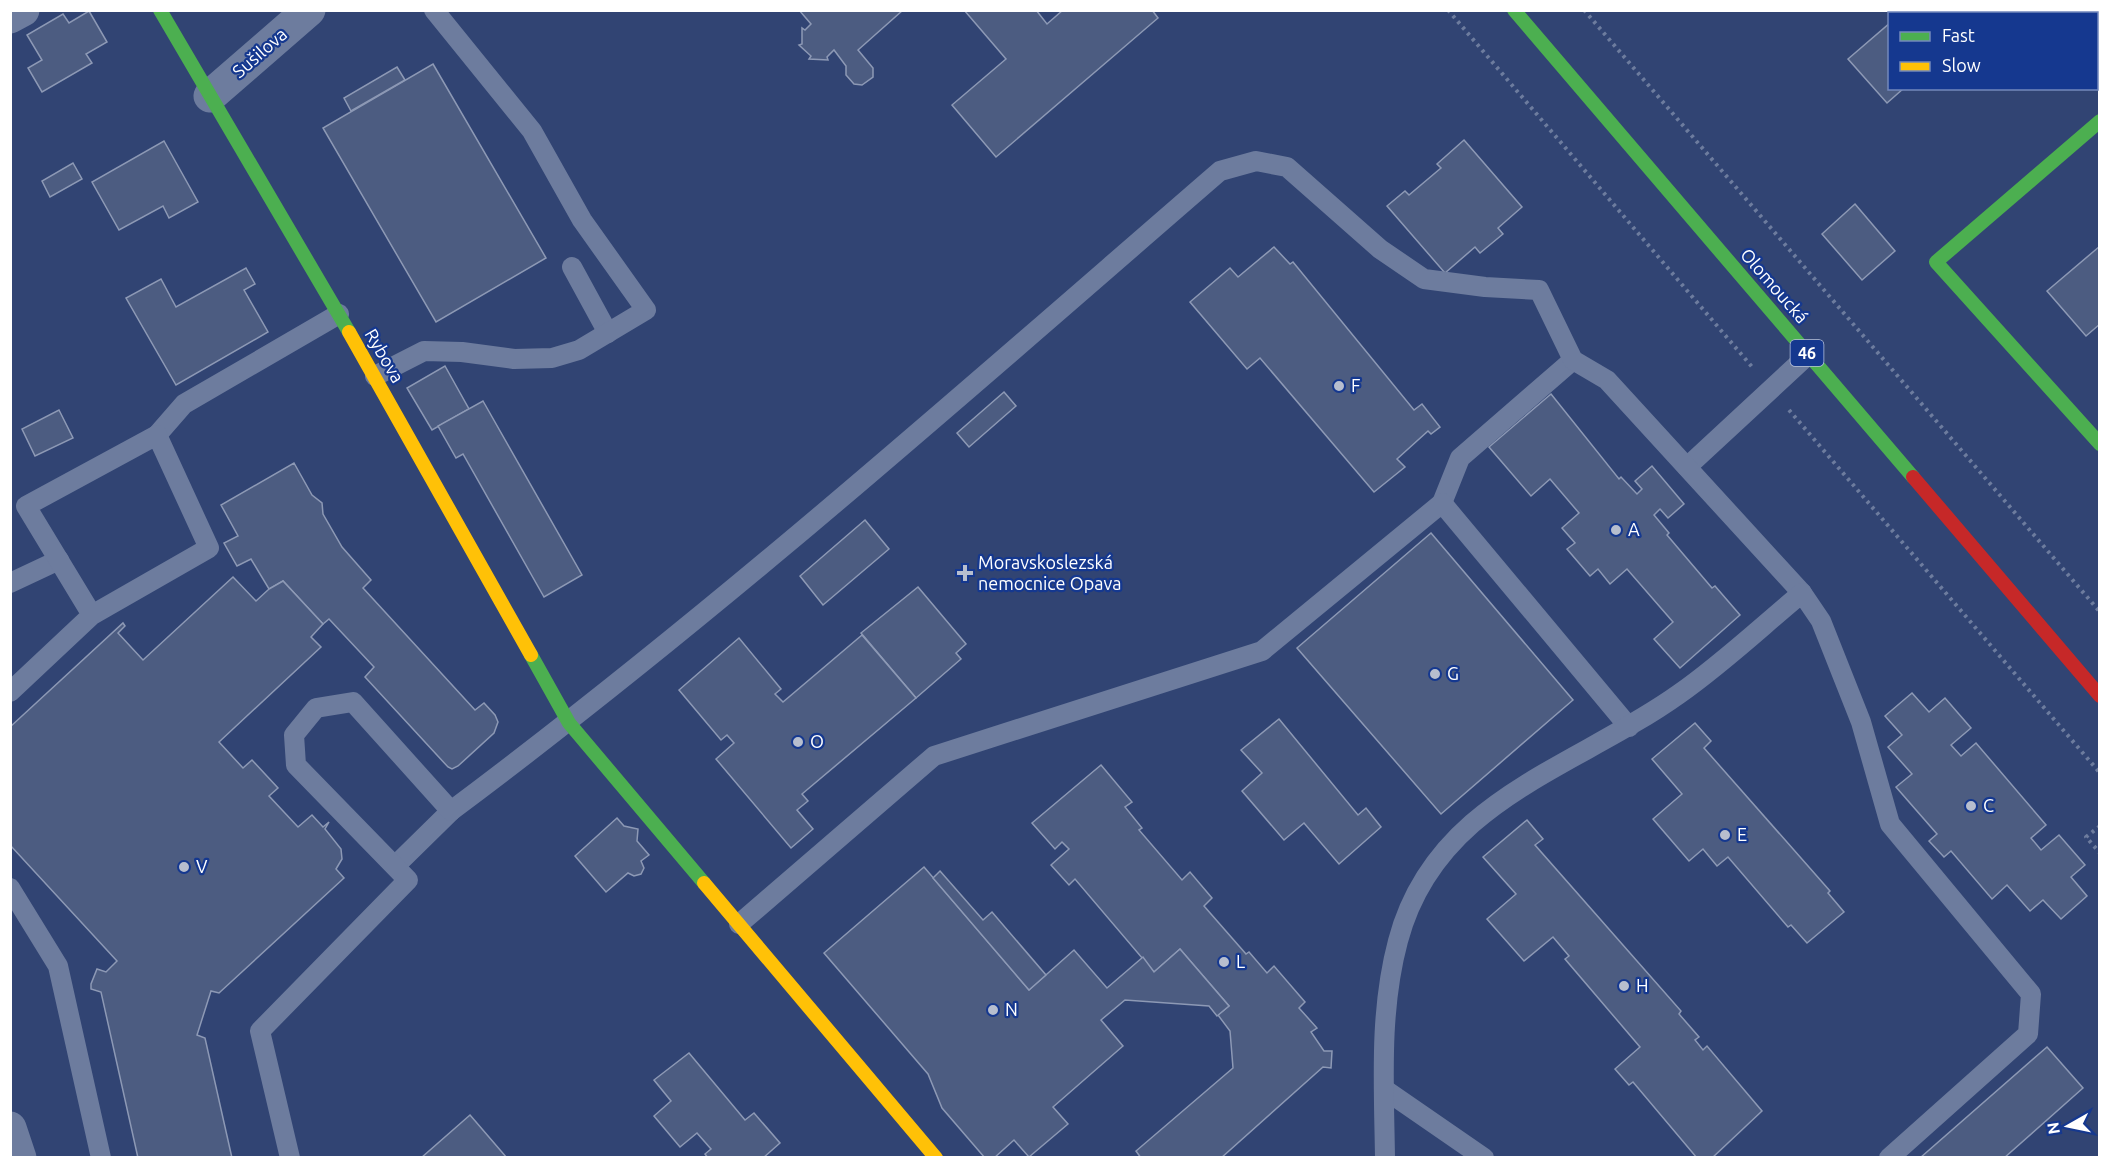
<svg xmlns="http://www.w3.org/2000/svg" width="2110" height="1168" font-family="Ubuntu,sans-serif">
	<rect width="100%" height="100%" fill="#314473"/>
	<g fill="#4c5c81" stroke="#8d99b5" stroke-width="1.5">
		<path d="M799,10H903L858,50L873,68V77L862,85L854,84L846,75V66L834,50L827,57L828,60L809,59L811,56L799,45L802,44V28L805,30L811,24Z"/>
		<path d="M964,10H1036L1047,24L1063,10H1152L1158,18L996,157L952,105L1006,59Z"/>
		<path d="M1905,10H1996L1992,14H1901Z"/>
		<path d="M89,11L107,42L86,54L92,63L42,92L28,68L42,60L27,35L63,14L69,23Z"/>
		<path d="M1890,23V88H1904L1887,103L1848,59Z"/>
		<path d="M433,64L546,258L436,322L323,128Z"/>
		<path d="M397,67L405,80L351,111L344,98Z"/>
		<path d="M1464,140L1522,207L1498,228L1503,234L1480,253L1475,247L1445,273L1387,206L1405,191L1409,195L1441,168L1437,164Z"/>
		<path d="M164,141L198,202L169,218L163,206L119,230L92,182Z"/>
		<path d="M73,163L82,179L50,197L42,181Z"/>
		<path d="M1855,204L1895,251L1862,280L1822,234Z"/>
		<path d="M2100,246V324L2086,336L2047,291Z"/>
		<path d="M1274,247L1290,264L1293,262L1414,410L1422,404L1440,427L1431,434L1428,431L1397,459L1405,467L1374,492L1260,358L1247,369L1190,302L1230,268L1238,277Z"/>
		<path d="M246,268L255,284L244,290L268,332L176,385L126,298L161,279L176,307Z"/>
		<path d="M445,366L469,409L432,430L407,388Z"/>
		<path d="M1004,392L1016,406L969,447L957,433Z"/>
		<path d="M1551,394L1619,479L1621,477L1637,494L1642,489L1635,481L1652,466L1684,504L1668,518L1660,509L1654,515L1669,533L1667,535L1712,588L1715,586L1740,615L1680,668L1654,639L1673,622L1627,569L1610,584L1598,569L1590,576L1567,549L1575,543L1562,528L1579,513L1550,479L1531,496L1489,447Z"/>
		<path d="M483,401L582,575L544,597L463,454L456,458L438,426Z"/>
		<path d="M59,410L73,438L35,456L22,429Z"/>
		<path d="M294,463L312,495L322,503L323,514L342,547L371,580L363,588L475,710L484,703L495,715L498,722L494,733L458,766L452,769L448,767L365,677L374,667L329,619L323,624L283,581L269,589L251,559L237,566L224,543L238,536L221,505Z"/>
		<path d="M865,520L889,549L823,605L800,576Z"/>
		<path d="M1431,533L1573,700L1441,814L1297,648Z"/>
		<path d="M233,577L256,601L269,589L283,581L323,624L311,637L321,647L219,742L243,768L252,760L278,788L269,796L298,827L312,815L323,827L329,822L325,829L341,849L342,859L336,869L344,878L219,993L211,991L197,1035L205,1038L232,1158H138L101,992L91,989V984L97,969L106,972L117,961L10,845V727L123,623L125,626L118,633L143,660Z"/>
		<path d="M918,587L966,644L956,653L961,659L916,698L861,633Z"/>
		<path d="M862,635L916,698L802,794L808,801L797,810L813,829L791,848L716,759L734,743L727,735L721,740L679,690L739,638L781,689L775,694L783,702Z"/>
		<path d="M1912,693L1929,712L1945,698L1971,728L1951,745L1961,756L1976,743L2046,825L2031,838L2041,850L2059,835L2085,865L2071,877L2087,896L2061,919L2043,900L2030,911L2007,885L1992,899L1951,851L1944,857L1929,841L1937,834L1896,787L1912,774L1888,747L1902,735L1885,716Z"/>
		<path d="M1279,719L1358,815L1366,808L1381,827L1339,864L1304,823L1284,840L1242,791L1262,773L1241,750Z"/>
		<path d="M1695,723L1711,741L1704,748L1830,891L1828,893L1844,912L1807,943L1791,925L1788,927L1728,857L1717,866L1703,849L1689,861L1653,819L1682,794L1652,759Z"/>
		<path d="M1101,765L1132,802L1125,807L1142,828L1139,830L1182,880L1190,872L1212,898L1204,906L1246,954L1249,952L1267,973L1274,966L1305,1002L1299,1008L1317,1028L1311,1032L1324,1051H1332L1331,1068L1323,1067L1221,1158H1141L1136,1151L1233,1068L1230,1031L1218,1015L1229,1006L1180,949L1154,972L1075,879L1069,885L1051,865L1069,849L1062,842L1055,849L1032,823Z"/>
		<path d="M617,818L624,826L638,829L637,841L649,855L641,861L644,868L641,874L634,876L628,873L606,892L575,856Z"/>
		<path d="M1527,820L1543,839L1535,845L1681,1011L1679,1014L1699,1037L1695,1040L1703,1050L1707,1046L1762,1111L1712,1158H1697L1633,1082L1629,1085L1615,1069L1640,1047L1565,959L1569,956L1553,937L1524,961L1487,919L1516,894L1483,857Z"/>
		<path d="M924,867L1029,990L1074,950L1107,988L1143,957L1154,972L1180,949L1229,1006L1217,1016L1209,1006L1125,1000L1101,1020L1123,1046L1053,1107L1068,1124L1029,1157L1014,1140L994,1158H985L942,1108L928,1074L824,953Z"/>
		<path d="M940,871L983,920L992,912L1046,975L1029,990L933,878Z"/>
		<path d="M2047,1047L2083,1088L2004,1158H1920Z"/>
		<path d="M689,1053L745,1120L754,1113L780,1143L763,1158H708L705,1154L711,1149L697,1133L680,1147L654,1116L671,1101L654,1080Z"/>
		<path d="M470,1115L507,1158H421Z"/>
	</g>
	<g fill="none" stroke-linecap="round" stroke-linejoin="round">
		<g stroke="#6d7c9e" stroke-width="4" stroke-dasharray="3 4.5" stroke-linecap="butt">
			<path d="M1448,10L1753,368"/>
			<path d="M1584,10L2100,612"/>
			<path d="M1789,410L2100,773"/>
			<path d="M2100,826L2086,837L2100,853"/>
		</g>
		<g stroke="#6d7c9e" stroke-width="20">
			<path d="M572,267L608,333"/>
			<path d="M375,376L424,351L462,352L514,359L552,358L579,350L646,310L582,220L532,131L434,10"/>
			<path d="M157,435L184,404L339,314"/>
			<path d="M1687,467L1809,354"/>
			<path d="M1442,503L1460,458L1573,360"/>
			<path d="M10,583L59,560"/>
			<path d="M10,692L92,615L209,548L157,435L26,506L92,615"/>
			<path d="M395,866L451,811"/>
			<path d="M10,888L58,966L101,1158"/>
			<path d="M739,924L934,756L1262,651L1442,503L1629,727"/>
			<path d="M1384,1089L1484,1158"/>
			<path d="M290,1158L260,1031L408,880L296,765L294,735L316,708L353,702L451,811C719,611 968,389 1220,171L1256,161L1287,167L1380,249L1424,279L1485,287L1539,290L1573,360L1607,380L1802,593"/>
			<path d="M1385,1158C1384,1085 1379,1012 1398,941C1435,800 1574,769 1679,694C1722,664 1761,627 1802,593L1821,621L1861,722L1890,824L2031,994L2028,1034L1889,1158"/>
		</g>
		<g stroke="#6d7c9e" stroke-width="33">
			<path d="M10,17L23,10"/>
			<path d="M210,96L309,10"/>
			<path d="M10,1128L20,1158"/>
		</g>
		<g stroke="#4caf50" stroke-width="14">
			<path d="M160,10L349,332"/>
			<path d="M1514,10L1913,477"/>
			<path d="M2100,121L1936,262L2100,444"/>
			<path d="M531,655L569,723L704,883"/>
		</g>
		<g stroke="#ffc107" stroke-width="14">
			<path d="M349,332L531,655"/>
			<path d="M704,883L936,1158"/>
		</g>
		<path stroke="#c62828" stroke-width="14" d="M1913,477L2100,696"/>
	</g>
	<g fill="#b7bece" stroke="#15388f" stroke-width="2">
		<circle cx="1339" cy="386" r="6"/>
		<circle cx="1616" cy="530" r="6"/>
		<path d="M962 564h6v6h6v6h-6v6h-6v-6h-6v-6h6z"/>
		<circle cx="1435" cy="674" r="6"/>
		<circle cx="798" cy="742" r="6"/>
		<circle cx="1971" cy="806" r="6"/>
		<circle cx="1725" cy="835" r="6"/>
		<circle cx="184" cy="867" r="6"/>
		<circle cx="1224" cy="962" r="6"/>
		<circle cx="1624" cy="986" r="6"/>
		<circle cx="993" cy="1010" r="6"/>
	</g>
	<g text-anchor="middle" stroke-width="4.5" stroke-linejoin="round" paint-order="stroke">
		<rect fill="#15388f" stroke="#b9c3dd" stroke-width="1.5" x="1790.5" y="340" width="33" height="26" rx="4.5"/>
		<g font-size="16" font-weight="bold" fill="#fff">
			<text x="1807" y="359">46</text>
		</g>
		<g font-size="18" fill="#fff" stroke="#15388f">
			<text transform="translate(260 53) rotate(-41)" y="6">Sušilova</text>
			<text transform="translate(1774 286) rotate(49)" y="6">Olomoucká</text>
			<text transform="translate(384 356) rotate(60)" y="6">Rybova</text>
		</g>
		<g font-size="18" fill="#fff" stroke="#15388f" text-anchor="start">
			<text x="1351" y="392">F</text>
			<text x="1628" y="536">A</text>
			<text x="978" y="569">Moravskoslezská<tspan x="978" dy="21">nemocnice Opava</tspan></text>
			<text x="1447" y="680">G</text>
			<text x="810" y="748">O</text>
			<text x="1983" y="812">C</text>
			<text x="1737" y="841">E</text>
			<text x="196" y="873">V</text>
			<text x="1236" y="968">L</text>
			<text x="1636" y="992">H</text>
			<text x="1005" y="1016">N</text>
		</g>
	</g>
	<rect width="2110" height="1168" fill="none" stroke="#ffffff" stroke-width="24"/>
	<rect x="1888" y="12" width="210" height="78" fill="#15388f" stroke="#7388bc" stroke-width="1.5"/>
	<rect x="1900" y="32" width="30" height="9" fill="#4caf50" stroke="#7388bc" stroke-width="1.5"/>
	<text x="1942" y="42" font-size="18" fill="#ffffff">Fast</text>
	<rect x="1900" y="62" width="30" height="9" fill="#ffc107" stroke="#7388bc" stroke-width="1.5"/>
	<text x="1942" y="72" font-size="18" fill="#ffffff">Slow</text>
	<g transform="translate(2068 1126) rotate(261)" stroke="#15388f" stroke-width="4.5" paint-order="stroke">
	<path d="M0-4.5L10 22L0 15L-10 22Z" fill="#ffffff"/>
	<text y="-9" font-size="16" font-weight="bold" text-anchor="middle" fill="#ffffff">N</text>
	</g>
</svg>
